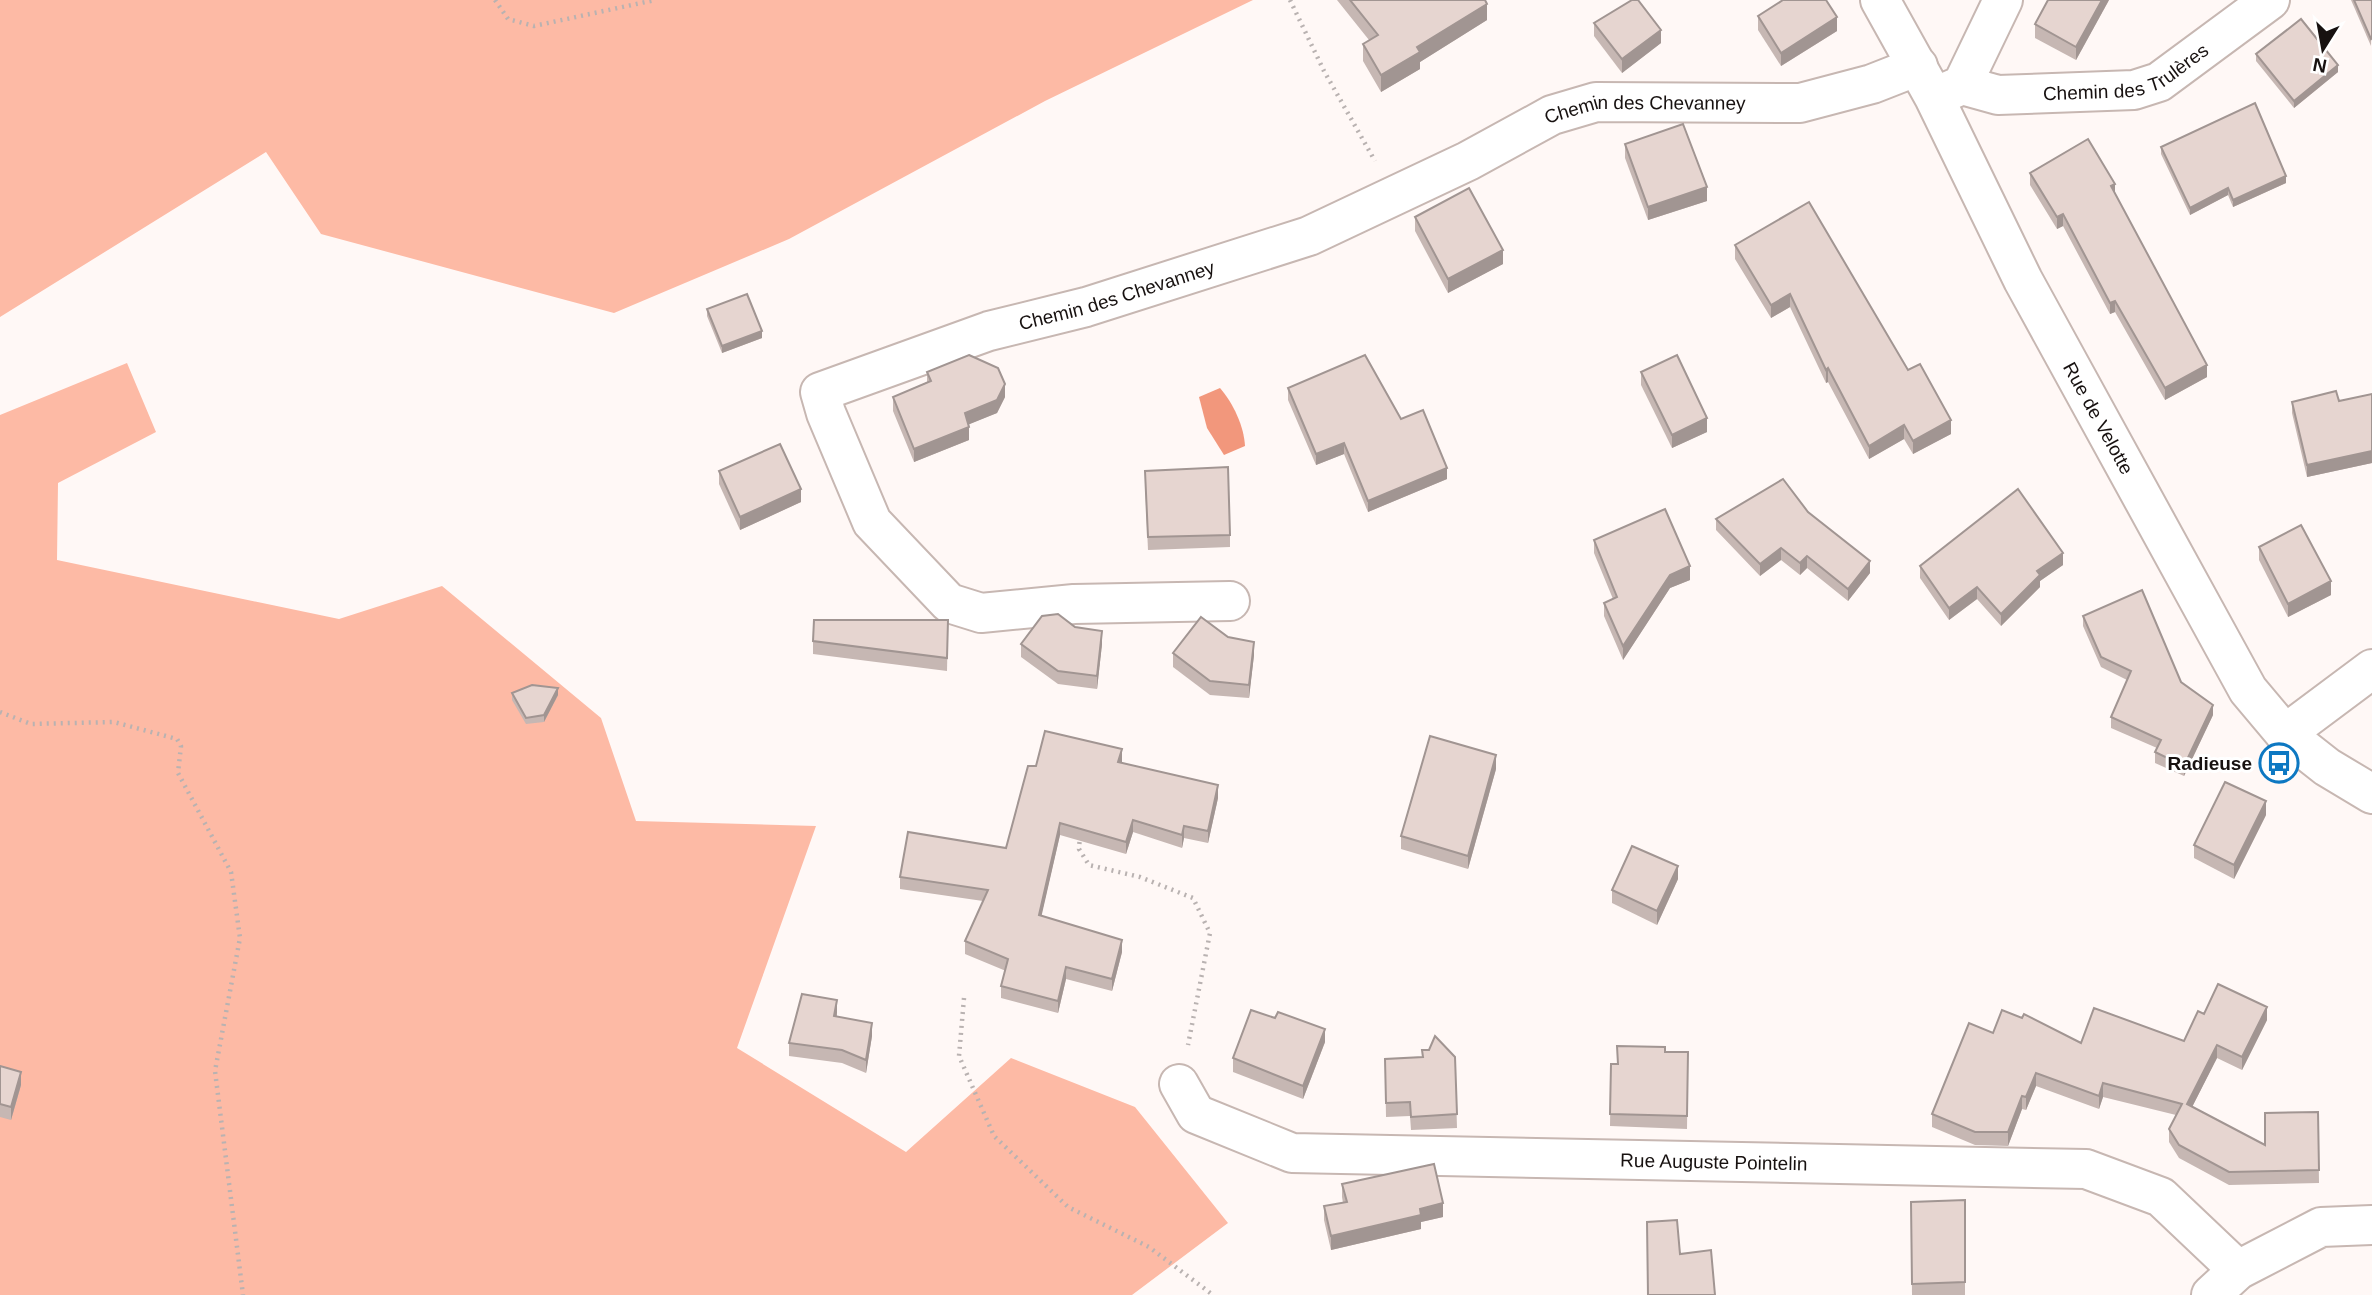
<svg xmlns="http://www.w3.org/2000/svg" width="2372" height="1295" font-family="Arial,sans-serif">
	<rect width="100%" height="100%" fill="#fff8f6"/>
	<g fill="#fdbaa5">
		<path d="M0,0H1253L1045,101L789,239L614,313L321,234L266,152L0,317Z"/>
		<path d="M127,363L156,432L58,483L57,560L339,619L442,586L601,718L636,821L816,826L737,1048L906,1152L1011,1058L1135,1107L1228,1223L1132,1295H0V415Z"/>
	</g>
	<path fill="#f2977c" d="M1220,388C1233,403 1244,426 1245,446L1224,455L1207,428L1199,397Z"/>
	<g fill="none" stroke-linecap="round" stroke-linejoin="round">
		<g stroke="#c7b7b2" stroke-width="42">
			<g id="minor">
				<path id="s1" d="M1880,0L1934,97L2023,280L2248,690L2285,734L2327,767L2372,794"/>
				<path id="s2" d="M1962,85L1998,95L2134,90L2159,82L2270,0"/>
				<path d="M1939,95L1962,85L2003,0"/>
				<path id="s3" d="M1230,601L1074,604L981,613L949,603L872,522L826,413L820,392L989,331L1086,307L1309,236L1468,161L1552,115L1596,102L1800,103L1872,84L1918,66"/>
				<path d="M2285,734L2372,669"/>
				<path id="s4" d="M1179,1084L1196,1114L1292,1153L2086,1169L2161,1197L2238,1270"/>
				<path d="M2211,1295L2238,1270L2321,1227L2372,1225"/>
			</g>
		</g>
		<g stroke="#b9b2b1" stroke-width="4.5" stroke-dasharray="2 5" stroke-linecap="butt">
			<path d="M495,0L508,19L534,26L655,0"/>
			<path d="M1290,0L1324,71L1375,161"/>
			<path d="M0,712L31,724L114,722L177,739L181,746L178,773L231,872L240,938L215,1071L243,1295"/>
			<path d="M1080,835L1079,849L1089,865L1140,877L1193,898L1210,933L1188,1045"/>
			<path d="M964,998L959,1056L994,1136L1068,1207L1149,1247L1213,1295"/>
		</g>
		<use href="#minor" stroke="#fff" stroke-width="38"/>
	</g>
	<g fill="#c6b7b3">
		<path d="M1337,0H1485L1487,20L1420,62V69L1381,92L1363,61V44L1369,40Z"/>
		<path d="M2109,0L2076,60L2035,38V24Z"/>
		<path d="M2351,0H2372L2371,46Z"/>
		<path d="M1758,16L1837,31L1781,66L1758,30Z"/>
		<path d="M1594,23L1661,43L1622,73L1594,36Z"/>
		<path d="M2256,54L2338,72L2294,108L2256,61Z"/>
		<path d="M1625,144L1707,201L1648,220L1625,158Z"/>
		<path d="M2161,147L2286,183L2233,207L2228,195L2190,215L2161,154Z"/>
		<path d="M2030,173L2115,195L2207,377L2165,400L2115,312L2110,314L2063,226L2057,229L2030,185Z"/>
		<path d="M1415,217L1503,264L1448,293L1415,231Z"/>
		<path d="M1735,245L1908,370L1951,434L1913,454L1904,439L1869,459L1828,382L1826,383L1790,307L1771,318L1735,259Z"/>
		<path d="M707,309L762,338L722,353L707,316Z"/>
		<path d="M927,372L1005,397L997,413L969,424V440L914,462L893,411V397L927,382Z"/>
		<path d="M1641,372L1707,432L1672,448L1641,385Z"/>
		<path d="M1288,388L1447,479L1368,512L1344,454L1316,465L1288,400Z"/>
		<path d="M2372,394V463L2307,477L2292,413V402L2339,401Z"/>
		<path d="M719,471L801,502L740,530L719,484Z"/>
		<path d="M1145,484L1230,535V547L1148,550Z"/>
		<path d="M1808,512L1870,573L1848,601L1807,568L1800,575L1781,560L1760,576L1716,530V519Z"/>
		<path d="M1594,540L1690,580L1670,588L1623,660L1604,616V603L1613,599L1594,553Z"/>
		<path d="M2259,547L2331,595L2288,617L2259,560Z"/>
		<path d="M2063,565L2040,581V587L2001,626L1977,599L1949,620L1920,578V566Z"/>
		<path d="M2083,616L2181,682L2213,715L2184,776L2155,763V752L2157,748L2111,728V717L2127,680L2101,667L2083,626Z"/>
		<path d="M948,620L947,671L813,654V641Z"/>
		<path d="M1075,627L1102,644L1097,689L1058,684L1021,657V644Z"/>
		<path d="M1228,637L1254,655L1249,698L1210,695L1173,667V653Z"/>
		<path d="M512,693L558,695L544,722L526,724L512,700Z"/>
		<path d="M1122,762L1121,763L1218,798L1208,843L1184,838L1182,848L1133,832L1126,854L1060,835L1041,916L1122,952L1112,991L1066,979L1058,1013L1001,998V986L1006,971L965,954V941L983,901L900,889V877L1006,848L1036,766Z"/>
		<path d="M1496,769L1468,869L1401,849V836Z"/>
		<path d="M2266,815L2234,879L2194,858V845Z"/>
		<path d="M1678,879L1657,925L1612,903V890Z"/>
		<path d="M837,1013V1017L872,1036L866,1073L842,1063L789,1056V1043Z"/>
		<path d="M2204,1014L2267,1020L2242,1070L2217,1058L2192,1107L2265,1145L2318,1112L2319,1183L2229,1185L2179,1158L2169,1142V1129L2176,1115L2103,1097L2099,1109L2036,1086L2026,1110L2022,1109L2008,1146L1975,1145L1932,1127V1114L1993,1033L2081,1043L2184,1041Z"/>
		<path d="M1325,1042L1303,1099L1233,1072V1058Z"/>
		<path d="M1665,1052H1688L1687,1129L1610,1126L1611,1064H1617Z"/>
		<path d="M1455,1057L1457,1128L1411,1130L1410,1116L1386,1117L1385,1059Z"/>
		<path d="M0,1066L21,1085L11,1120L0,1117Z"/>
		<path d="M1342,1184L1443,1217L1421,1222V1229L1331,1250L1324,1220V1206L1343,1203L1342,1197Z"/>
		<path d="M1965,1200V1295H1912L1911,1202Z"/>
	</g>
	<g fill="#a19592">
		<path d="M2102,0H2109L2076,60V47Z"/>
		<path d="M1487,4V20L1420,62V69L1381,92V75L1417,47Z"/>
		<path d="M1837,17V31L1781,66V53Z"/>
		<path d="M1661,30V43L1622,73V59Z"/>
		<path d="M2338,65V72L2294,108V101Z"/>
		<path d="M2286,176V183L2233,207V200Z"/>
		<path d="M2115,184V195L2111,186Z"/>
		<path d="M1707,187V201L1648,220V207Z"/>
		<path d="M2228,188V195L2190,215V208Z"/>
		<path d="M2063,214V226L2057,229V217Z"/>
		<path d="M1503,250V264L1448,293V279Z"/>
		<path d="M1790,294V307L1771,318V305Z"/>
		<path d="M2115,301V312L2110,314V303Z"/>
		<path d="M762,331V338L722,353V346Z"/>
		<path d="M2207,365V377L2165,400V388Z"/>
		<path d="M1828,368V382L1826,383V370Z"/>
		<path d="M1005,384V397L997,413L965,426V413Z"/>
		<path d="M1707,418V432L1672,448V435Z"/>
		<path d="M1951,420V434L1913,454V441Z"/>
		<path d="M1904,425V439L1869,459V446Z"/>
		<path d="M969,427V440L914,462V449Z"/>
		<path d="M1344,443V454L1316,465V454Z"/>
		<path d="M2372,451V463L2307,477V465Z"/>
		<path d="M1447,468V479L1368,512V501Z"/>
		<path d="M801,489V502L740,530V517Z"/>
		<path d="M1781,548V560L1760,576V564Z"/>
		<path d="M2063,553V565L2040,581V587L2001,626V614L2037,571Z"/>
		<path d="M1807,556V568L1800,575V563Z"/>
		<path d="M1870,561V573L1848,601V589Z"/>
		<path d="M1690,566V580L1670,588L1623,660V646L1670,575Z"/>
		<path d="M2331,581V595L2288,617V604Z"/>
		<path d="M1977,587V599L1949,620V608Z"/>
		<path d="M1102,631V644L1097,689V676Z"/>
		<path d="M1254,642V655L1249,698V685Z"/>
		<path d="M558,688V695L544,722V715Z"/>
		<path d="M2213,705V715L2184,776V766Z"/>
		<path d="M1122,749V762L1118,775V762Z"/>
		<path d="M1496,755V769L1468,869V856Z"/>
		<path d="M1218,785V798L1208,843V831Z"/>
		<path d="M2266,801V815L2234,879V865Z"/>
		<path d="M1133,820V832L1126,854V842Z"/>
		<path d="M1060,823V835L1039,927V915Z"/>
		<path d="M1184,826V838L1182,848V835Z"/>
		<path d="M1678,866V879L1657,925V911Z"/>
		<path d="M1122,940V952L1112,991V979Z"/>
		<path d="M1066,967V979L1058,1013V1001Z"/>
		<path d="M837,1000V1013L834,1029V1016Z"/>
		<path d="M2267,1007V1020L2242,1070V1057Z"/>
		<path d="M872,1023V1036L866,1073V1060Z"/>
		<path d="M1325,1029V1042L1303,1099V1086Z"/>
		<path d="M2217,1045V1058L2187,1117V1104Z"/>
		<path d="M21,1072V1085L11,1120V1107Z"/>
		<path d="M2036,1073V1086L2026,1110V1097Z"/>
		<path d="M2103,1083V1097L2099,1109V1096Z"/>
		<path d="M2022,1096V1109L2008,1146V1132Z"/>
		<path d="M1443,1203V1217L1421,1222V1229L1331,1250V1236L1420,1209Z"/>
	</g>
	<g fill="#e6d5d0" stroke="#a19592" stroke-width="2">
		<path d="M1350,0H1485L1487,4L1417,47L1420,52L1381,75L1363,44L1378,35Z"/>
		<path d="M1632,0H1638L1661,30L1622,59L1594,23Z"/>
		<path d="M1783,0H1826L1837,17L1781,53L1758,16Z"/>
		<path d="M2048,0H2102L2076,47L2035,24Z"/>
		<path d="M2354,0H2372V38L2371,39Z"/>
		<path d="M2301,19L2338,65L2294,101L2256,54Z"/>
		<path d="M2255,103L2286,176L2233,200L2228,188L2190,208L2161,147Z"/>
		<path d="M1683,124L1707,187L1648,207L1625,144Z"/>
		<path d="M2088,139L2115,184L2111,186L2207,365L2165,388L2115,301L2110,303L2063,214L2057,217L2030,173Z"/>
		<path d="M1469,188L1503,250L1448,279L1415,217Z"/>
		<path d="M1809,202L1908,370L1920,364L1951,420L1913,441L1904,425L1869,446L1828,368L1826,370L1790,294L1771,305L1735,245Z"/>
		<path d="M747,294L762,331L722,346L707,309Z"/>
		<path d="M969,355L998,368L1005,384L997,400L965,413L969,427L914,449L893,397L931,381L927,372Z"/>
		<path d="M1365,355L1401,419L1423,410L1447,468L1368,501L1344,443L1316,454L1288,388Z"/>
		<path d="M1677,355L1707,418L1672,435L1641,372Z"/>
		<path d="M2336,391L2339,401L2372,394V451L2307,465L2292,402Z"/>
		<path d="M780,444L801,489L740,517L719,471Z"/>
		<path d="M1228,467L1230,535L1148,537L1145,471Z"/>
		<path d="M1783,479L1808,512L1870,561L1848,589L1807,556L1800,563L1781,548L1760,564L1716,519Z"/>
		<path d="M2018,489L2063,553L2037,571L2040,575L2001,614L1977,587L1949,608L1920,566Z"/>
		<path d="M1665,509L1690,566L1670,575L1623,646L1604,603L1617,597L1594,540Z"/>
		<path d="M2301,525L2331,581L2288,604L2259,547Z"/>
		<path d="M2142,590L2181,682L2213,705L2184,766L2155,752L2161,740L2111,717L2131,671L2101,657L2083,616Z"/>
		<path d="M1058,614L1075,627L1102,631L1097,676L1058,671L1021,644L1042,616Z"/>
		<path d="M1201,617L1228,637L1254,642L1249,685L1210,681L1173,653Z"/>
		<path d="M814,620H948L947,658L813,641Z"/>
		<path d="M532,685L558,688L544,715L526,718L512,693Z"/>
		<path d="M1045,731L1122,749L1118,762L1218,785L1208,831L1184,826L1182,835L1133,820L1126,842L1060,823L1039,915L1122,940L1112,979L1066,967L1058,1001L1001,986L1008,959L965,941L988,890L900,877L908,832L1006,848L1028,766H1036Z"/>
		<path d="M1430,736L1496,755L1468,856L1401,836Z"/>
		<path d="M2225,782L2266,801L2234,865L2194,845Z"/>
		<path d="M1632,846L1678,866L1657,911L1612,890Z"/>
		<path d="M2218,984L2267,1007L2242,1057L2217,1045L2187,1104L2265,1145V1113L2318,1112L2319,1170L2229,1172L2179,1145L2169,1129L2182,1104L2103,1083L2099,1096L2036,1073L2026,1097L2022,1096L2008,1132H1975L1932,1114L1969,1023L1993,1033L2002,1010L2022,1018L2024,1014L2081,1043L2094,1008L2184,1041L2198,1011L2204,1014Z"/>
		<path d="M802,994L837,1000L834,1016L872,1023L866,1060L842,1050L789,1043Z"/>
		<path d="M1251,1010L1275,1018L1278,1012L1325,1029L1303,1086L1233,1058Z"/>
		<path d="M1435,1036L1455,1057L1457,1114L1411,1117L1410,1102L1386,1103L1385,1059L1423,1057L1422,1050H1429Z"/>
		<path d="M1617,1046L1665,1047V1052H1688L1687,1116L1610,1114L1611,1064H1618Z"/>
		<path d="M0,1066L21,1072L11,1107L0,1104Z"/>
		<path d="M1434,1164L1443,1203L1420,1209L1421,1215L1331,1236L1324,1206L1347,1202L1342,1184Z"/>
		<path d="M1965,1200V1282L1912,1284L1911,1202Z"/>
		<path d="M1677,1220L1680,1254L1711,1250L1715,1295H1648L1647,1222Z"/>
	</g>
	<defs>
		<g id="bus-ring" transform="scale(2.0125)"><circle r="9.5" fill="#fff" stroke="#0d78c2" stroke-width="1.5"/><path d="M-5-6H5V4H4V6H2V4H-2V6H-4V4H-5ZM-3.5-4V0h7V-4ZM-3.5 1.2v1.5H-2V1.2ZM2 1.2v1.5H3.5V1.2Z" fill="#0d78c2"/></g>
	</defs>
	<g fill-rule="evenodd">
		<use href="#bus-ring" x="2279" y="763"/>
	</g>
	<g text-anchor="middle" stroke-width="6" stroke-linejoin="round" paint-order="stroke">
		<g font-size="19" fill="#171110" stroke="#fff">
			<text dy="7" stroke="none"><textPath href="#s2" startOffset="170">Chemin des Trulères</textPath></text>
			<text dy="7" stroke="none"><textPath href="#s3" startOffset="1414">Chemin des Chevanney</textPath></text>
			<text dy="7" stroke="none"><textPath href="#s3" startOffset="847">Chemin des Chevanney</textPath></text>
			<text dy="7" stroke="none"><textPath href="#s1" startOffset="472">Rue de Velotte</textPath></text>
			<text dy="7" stroke="none"><textPath href="#s4" startOffset="560">Rue Auguste Pointelin</textPath></text>
		</g>
		<g font-size="19" font-weight="bold" fill="#171110" stroke="#fff" text-anchor="end">
			<text x="2252" y="770">Radieuse</text>
		</g>
	</g>
	<g transform="translate(2323 49) rotate(191)" stroke="#ffffff" stroke-width="5" paint-order="stroke">
	<path d="M0-5L12 26L0 18L-12 26Z" fill="#171110"/>
	<text y="-10" font-size="19" font-weight="bold" text-anchor="middle" fill="#171110">N</text>
	</g>
</svg>
